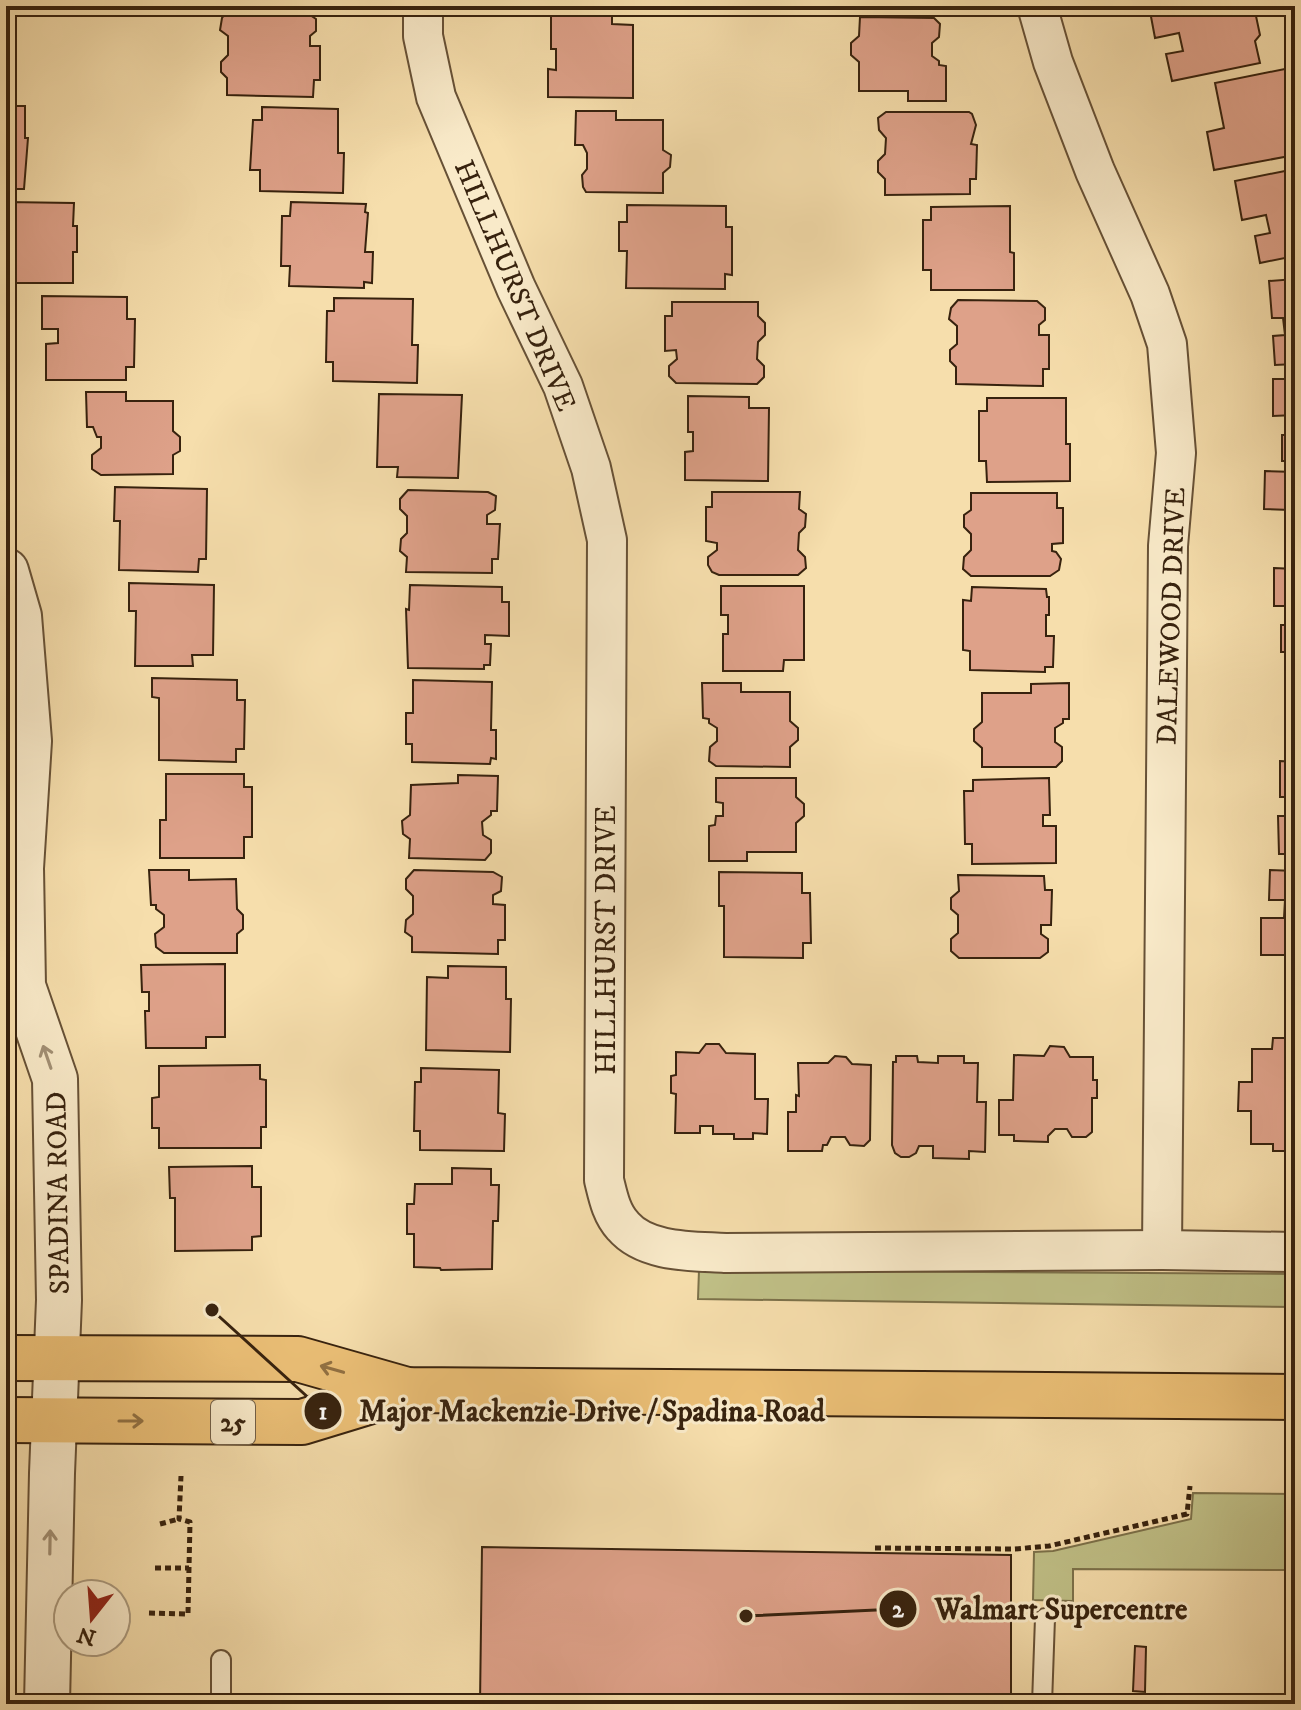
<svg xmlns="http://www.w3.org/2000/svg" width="1301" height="1710" font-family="'IM FELL DW Pica',serif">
	<rect width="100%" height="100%" fill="#f6deac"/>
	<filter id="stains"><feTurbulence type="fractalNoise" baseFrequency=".0025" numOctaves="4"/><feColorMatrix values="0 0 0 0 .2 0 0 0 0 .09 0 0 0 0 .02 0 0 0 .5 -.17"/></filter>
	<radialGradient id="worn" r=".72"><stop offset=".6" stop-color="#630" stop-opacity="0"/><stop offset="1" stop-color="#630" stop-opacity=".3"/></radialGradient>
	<g fill="#c0c087" stroke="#7c714a" stroke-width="2">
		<path d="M699,1270L1295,1274V1307L698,1299Z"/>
		<path d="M1193,1493L1295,1494V1570L1073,1569V1601L1033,1600L1034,1552L1053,1551L1191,1519Z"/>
	</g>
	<g fill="#dea189" stroke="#37220e" stroke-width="2">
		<path d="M1149,6H1249L1250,12L1256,16L1260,35L1255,41L1260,63L1172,81L1166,54L1183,51L1179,33L1155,38Z"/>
		<path d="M228,10L307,13L316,19V31L310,36V46H320V80H314L313,97L227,95V78L221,72V62L228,55V36L220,30L222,18Z"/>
		<path d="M551,14L612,15V24L633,25V98L548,97V69L556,70V49H551Z"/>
		<path d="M860,17L934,18L940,24L939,37L932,43V56L939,61V65L946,66V101H908V91H859V62L851,55V43L859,36Z"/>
		<path d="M1295,67V155L1214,170L1207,132L1224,128L1215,83Z"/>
		<path d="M6,106H25V138H28L24,189H6Z"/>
		<path d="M262,107L338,109V153H344L343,193L260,191V170H250L253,120H262Z"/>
		<path d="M576,111H616V120H663V150L671,155L670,167L663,173V193L586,192L583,187L582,175L587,169V153L583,145H575Z"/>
		<path d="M886,112H969L972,114L976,125L971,144L977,145L976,179H970V194L885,195V179L878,172V161L885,154L886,138L879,130L878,118Z"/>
		<path d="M1295,169V256L1260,263L1255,236L1270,233L1266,215L1242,220L1235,181Z"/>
		<path d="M6,202L74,203L73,226H77V252H73V283H6Z"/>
		<path d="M291,202L366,204L365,212L368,213L365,252H373L372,283L364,282V288L289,286L290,266H281L282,216H290Z"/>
		<path d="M627,205L726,206V227H732V275L725,274V289L626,288L627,251H619V222H627Z"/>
		<path d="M1010,206V252L1014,253V290H931V270H923V220H931V207Z"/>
		<path d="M1295,279V364L1275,365L1273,336L1285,335L1283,318H1272L1269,281Z"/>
		<path d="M42,296L127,297V319H135L134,367H126V380H46V344L58,343V329H42Z"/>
		<path d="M334,298L413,299L412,345H418L417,383L333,381V362H326L327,311H334Z"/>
		<path d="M958,300L1037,301L1045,308V320L1039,325V335H1049V369H1043V386L956,384V367L950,361V350L957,344V326L949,319L951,308Z"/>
		<path d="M672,302H758V316L765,323V335L758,342L757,359L764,366V377L757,384L676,383L669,376V366L677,359L676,350L665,351V316H672Z"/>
		<path d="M1273,379H1295V415L1273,416Z"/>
		<path d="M86,392H126V401H173V431L180,437V451L173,455V474L101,475L92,469V455L101,448V437H97L93,427H87Z"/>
		<path d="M379,394L462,395L458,478L397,477L398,467H377Z"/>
		<path d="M688,396L749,397V408H769L768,481L685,480V452L693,451V432H688Z"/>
		<path d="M987,398H1066V444H1070V481L987,482L986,461H979V411H987Z"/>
		<rect x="1282" y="435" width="13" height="26"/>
		<path d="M1265,471L1295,472V558H1290V510L1264,509Z"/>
		<path d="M115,487L207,489L206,559H199L198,572L119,570L120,521H114Z"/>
		<path d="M408,490L488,492L496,496L495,510L487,515V524H500L498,559H492V573L406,572L407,557L400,551L401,539L407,533V516L400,509V499Z"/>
		<path d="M712,492H800L799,509L806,514L805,527L799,533L798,550L805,557L806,568L798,575H719L712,572L708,565V557L717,550V543L706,541V507H712Z"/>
		<path d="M971,493H1057V508H1063V543L1052,544V551L1056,552L1061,559L1059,570L1050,576H971L963,569L964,557L971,550V534L964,527V515L971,510Z"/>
		<path d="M1274,568L1295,569V606H1274Z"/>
		<path d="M129,583L214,585L213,655H192L193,666H135L136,611H129Z"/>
		<path d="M410,585L502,587V602H509V636L485,635V644H491L490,665H484V669L408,668L406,609L409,610Z"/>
		<path d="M721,586H804V660H784L783,671H723V634H728V615H721Z"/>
		<path d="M972,587L1046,589L1047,597H1049V615H1046V636H1054L1053,667H1045V672L970,670V651L963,650V600L971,601Z"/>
		<rect x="1281" y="625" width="14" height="27"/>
		<path d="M1286,664H1295V748H1287Z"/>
		<path d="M152,678L237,680V700H245L244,749H236V762L159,760V698L152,697Z"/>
		<path d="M413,680L492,682L491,730H496V759L491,758L490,764L412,762V744H406V713H413Z"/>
		<path d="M702,683H741V692H790V721L798,728V740L790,747V767L716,766L709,761L710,747L717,741V728L709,723V719L703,718Z"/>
		<path d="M1069,683V719H1063V723L1055,728V742L1062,747V761L1056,767H982V748L974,741V729L982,722V693H1031V684Z"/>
		<path d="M1280,761L1295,762V854H1279L1278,816H1286V797H1280Z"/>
		<path d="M166,774H244V787H252V837H244V858H160V820H166Z"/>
		<path d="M458,775L498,776L497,811H491V815L482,822L483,835L491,840V853L485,860L409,858L410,839L403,834L402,821L410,815L411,785L458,783Z"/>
		<path d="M716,778H796V797L804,804V816L796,823V852H747V861H709V826L715,825L716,816H723V803L716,802Z"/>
		<path d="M1049,778L1050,815H1043V826H1056V863L972,864V844H965L964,791H973V780Z"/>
		<path d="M149,870H189V880L236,879L237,909L243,915V929L237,934V953H164L156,947L155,934L164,927V915L156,909V905H151Z"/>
		<path d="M414,870L493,872L502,877L501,891L493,895V904L505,905V940H498V954L412,952V937L405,932L406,920L413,914V896L406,889V879Z"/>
		<path d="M1270,870L1295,871V955H1261V918H1284L1285,900H1269Z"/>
		<path d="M719,872L802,873V893H810L811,943H803V958L724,957V906H719Z"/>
		<path d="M958,875L1044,876L1045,890H1052L1051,925H1041V934L1048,939V952L1040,958H959L951,951V939L958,933V915L951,909V898L959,891Z"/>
		<path d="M225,964V1037H206V1048H146L145,1011H149V992H142L141,965Z"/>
		<path d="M448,966L506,967V999H511L510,1052L426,1050L427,977L448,978Z"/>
		<path d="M1273,1038H1295V1151H1273V1144H1251V1111H1238L1239,1082H1252V1049H1272Z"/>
		<path d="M706,1044H719L726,1053L755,1054V1099H768L767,1134L753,1133V1139H734V1134H713V1126H700V1133H675L676,1094L671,1093V1076L676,1075V1052L699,1053Z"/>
		<path d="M1050,1046L1064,1047L1070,1057H1093V1080H1097V1098H1092V1132L1086,1137H1072L1067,1129H1055L1048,1136V1142L1014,1141V1135H999V1100H1013L1014,1055L1044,1056Z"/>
		<path d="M835,1056L846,1057L852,1064L871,1065L870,1140L864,1146L850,1145L845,1137H831L827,1145H823L822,1151H788V1112H796V1095L799,1096L798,1063H828Z"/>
		<path d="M896,1056H917L918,1062L938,1063V1056H964V1063H978L977,1102H986L985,1152L969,1151V1159L933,1158V1146H919L916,1153L909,1157H901L895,1153L892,1145L893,1062H896Z"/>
		<path d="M260,1065V1079L266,1080V1127H261V1148H159V1128H152V1098L159,1097V1066Z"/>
		<path d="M421,1068L499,1070L498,1113L505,1114L504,1151L420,1150V1131H414L415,1082H421Z"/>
		<path d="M252,1166V1187H261V1236L252,1237V1250L175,1251V1198H170L169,1167Z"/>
		<path d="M452,1168L491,1169V1185H499L498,1221H493L492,1269L441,1270L440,1268L414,1267V1234H407V1204H414L415,1184H452Z"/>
		<path d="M482,1547L1011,1555V1704H480Z"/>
		<path d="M1135,1646L1146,1647L1145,1692L1133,1691Z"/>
	</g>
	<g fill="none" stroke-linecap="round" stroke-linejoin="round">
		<g stroke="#675136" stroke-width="22">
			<g id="service">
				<path d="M221,1660V1704"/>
				<path d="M1042,1704L1045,1618"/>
			</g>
		</g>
		<g stroke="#675136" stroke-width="42">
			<g id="minor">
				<path d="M423,6V36L436,97L516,288L563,386L591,468L607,540L604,1180C608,1196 611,1213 623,1226C646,1253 693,1251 725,1253L1162,1250L1295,1252"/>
				<path d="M1037,6L1053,62L1095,171L1150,294L1167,344L1176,453L1168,546L1162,1250"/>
			</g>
		</g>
		<g stroke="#675136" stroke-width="48">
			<path id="tertiary" d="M6,571L19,616L29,741L21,868L23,986L55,1079L59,1300L52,1473L47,1704"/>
		</g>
		<g stroke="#37220e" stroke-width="48">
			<g id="primary">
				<path d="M6,1358L298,1359L407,1390L1295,1397"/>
				<path d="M6,1420L302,1422L407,1390"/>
			</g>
		</g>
		<g stroke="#37220e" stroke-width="5" stroke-dasharray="6 4" stroke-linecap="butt">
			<path d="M160,1524L179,1519"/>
			<path d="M875,1548L1015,1549L1049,1546L1187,1514L1190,1486"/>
			<path d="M155,1568H189"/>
			<path d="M149,1613L188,1614L190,1522L179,1519L181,1476"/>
		</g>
		<use href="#service" stroke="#f9eac9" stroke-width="18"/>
		<use href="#minor" stroke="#f9eac9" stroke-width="38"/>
		<use href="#tertiary" stroke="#f9eac9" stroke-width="44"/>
		<use href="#primary" stroke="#ebbf76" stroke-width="44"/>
	</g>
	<defs><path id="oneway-shaft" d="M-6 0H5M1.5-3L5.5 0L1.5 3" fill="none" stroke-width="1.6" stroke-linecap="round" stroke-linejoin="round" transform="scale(2)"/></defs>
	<g stroke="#a29075">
		<use href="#oneway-shaft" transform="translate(47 1057) rotate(-109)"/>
		<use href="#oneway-shaft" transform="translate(50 1542) rotate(-89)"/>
	</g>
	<g stroke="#917042">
		<use href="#oneway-shaft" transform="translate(332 1369) rotate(-164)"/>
		<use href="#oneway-shaft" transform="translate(131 1421)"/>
	</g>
	<g text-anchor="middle" stroke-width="6" stroke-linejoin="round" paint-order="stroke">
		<rect fill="#f9eac9" stroke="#715e46" stroke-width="2" x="211" y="1400" width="44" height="44" rx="6"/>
		<g font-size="26" font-weight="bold" fill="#37220e">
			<text x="233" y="1431">25</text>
		</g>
		<g font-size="28" fill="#37220e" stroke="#f9eac9">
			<text transform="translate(516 285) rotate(67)" y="10">HILLHURST DRIVE</text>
			<text transform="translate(1170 616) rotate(-88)" y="10">DALEWOOD DRIVE</text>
			<text transform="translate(605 940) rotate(-90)" y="10">HILLHURST DRIVE</text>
			<text transform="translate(57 1193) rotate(-91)" y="10">SPADINA ROAD</text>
		</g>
	</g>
	<path fill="none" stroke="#37220e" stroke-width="3" d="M212 1310L323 1411M746 1616L898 1609"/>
	<g fill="#37220e" stroke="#f9eac9" stroke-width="3">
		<circle cx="212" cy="1310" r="8"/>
		<circle cx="746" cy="1616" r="8"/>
		<circle cx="323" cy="1411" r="20"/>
		<circle cx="898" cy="1609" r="20"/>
	</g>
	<g font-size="24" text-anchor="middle" font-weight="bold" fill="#fff">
		<text x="323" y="1419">1</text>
		<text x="898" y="1617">2</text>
	</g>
	<g font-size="30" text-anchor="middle" font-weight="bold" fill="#37220e" stroke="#f9eac9" stroke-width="6" stroke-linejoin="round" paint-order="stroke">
		<text x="592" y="1421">Major Mackenzie Drive / Spadina Road</text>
		<text x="1061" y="1619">Walmart Supercentre</text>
	</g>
	<rect width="1301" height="1710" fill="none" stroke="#f6deac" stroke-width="32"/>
	<rect x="8" y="8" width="1285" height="1694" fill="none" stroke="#37220e" stroke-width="4"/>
	<rect x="16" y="16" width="1269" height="1678" fill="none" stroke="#37220e" stroke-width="2"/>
	<g transform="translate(92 1618) rotate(197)"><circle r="38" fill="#f9eac9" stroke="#ab9a7e" stroke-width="2"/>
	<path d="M0-6L14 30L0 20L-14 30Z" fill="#8f2418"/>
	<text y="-12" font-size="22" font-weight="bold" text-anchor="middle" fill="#37220e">N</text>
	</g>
	<rect width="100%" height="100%" filter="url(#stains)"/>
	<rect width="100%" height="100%" fill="url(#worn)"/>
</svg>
